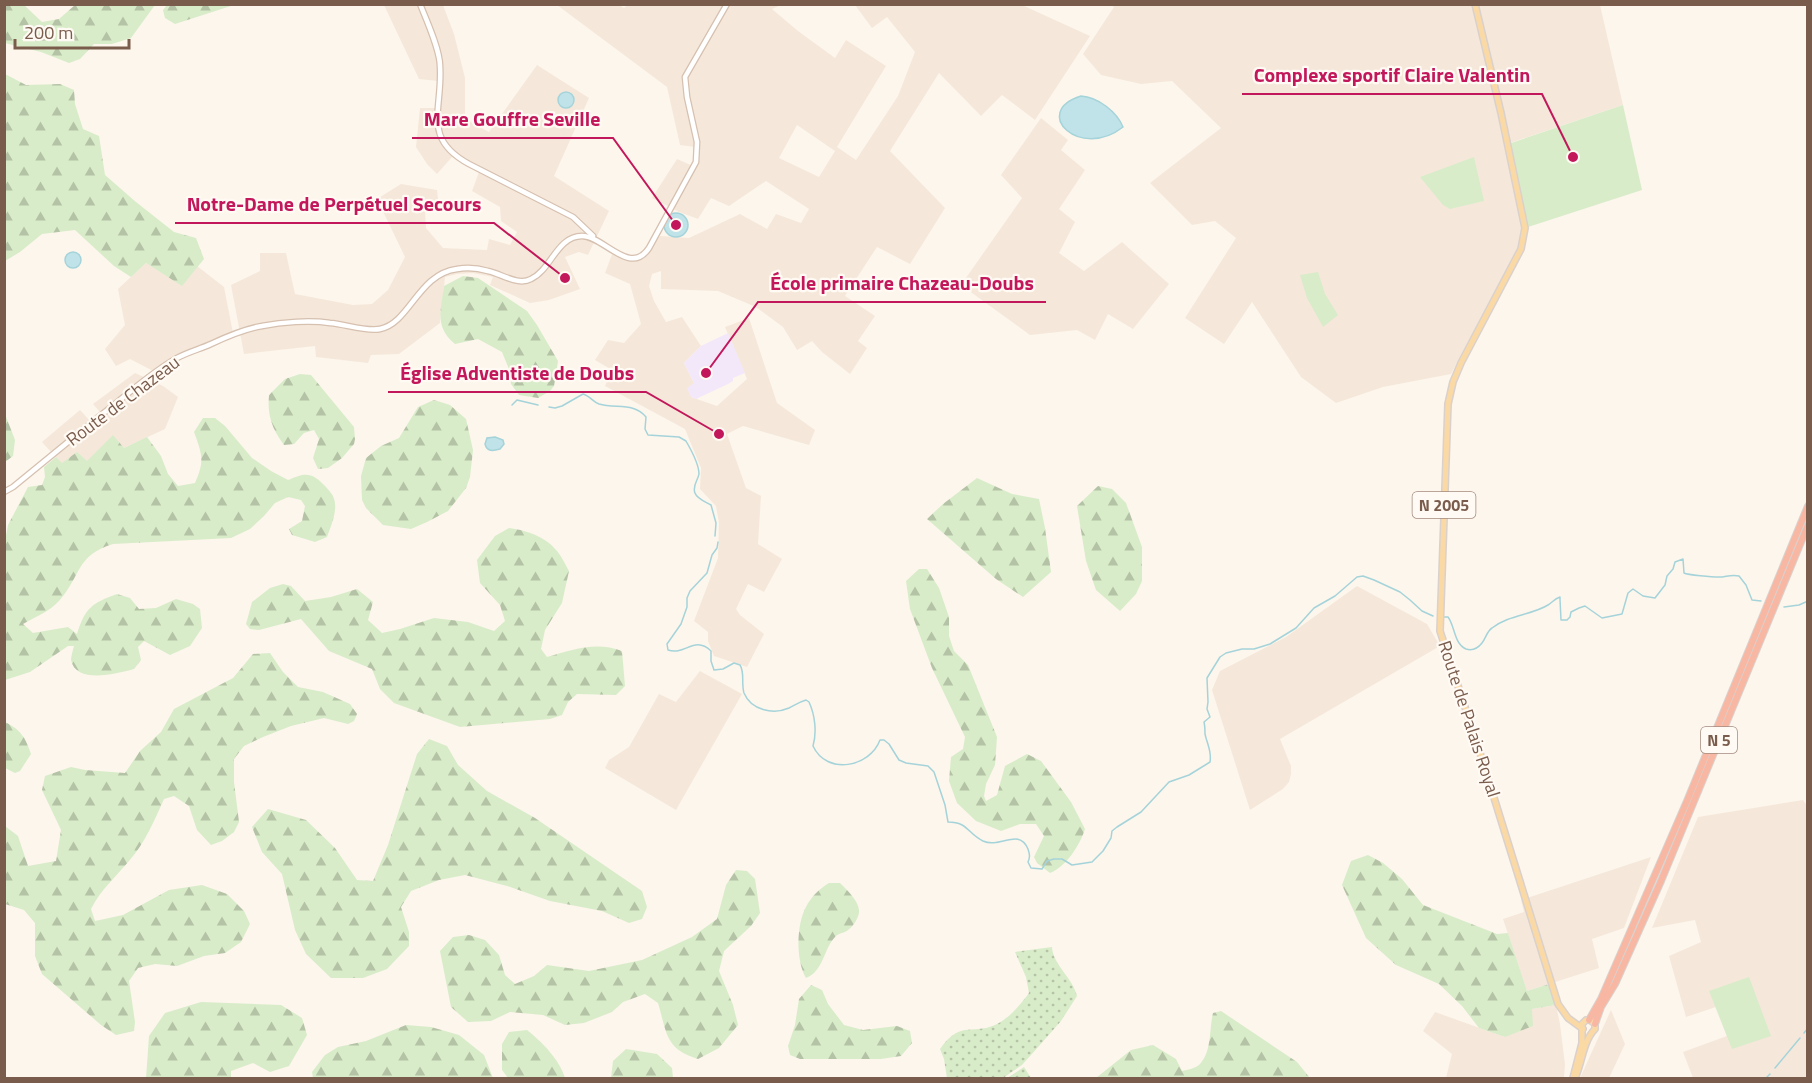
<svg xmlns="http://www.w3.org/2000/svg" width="1812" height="1083" font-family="'Titillium Web',sans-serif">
	<defs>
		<pattern id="grass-dots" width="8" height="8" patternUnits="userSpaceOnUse" patternTransform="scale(1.5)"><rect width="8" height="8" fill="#d8ecc9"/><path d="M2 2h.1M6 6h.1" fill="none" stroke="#b4c2a5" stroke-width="1.8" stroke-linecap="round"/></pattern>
		<pattern id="forest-firs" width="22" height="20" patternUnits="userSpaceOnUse" patternTransform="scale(1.5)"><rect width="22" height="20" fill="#d8ecc9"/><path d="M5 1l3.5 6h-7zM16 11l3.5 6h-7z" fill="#b4c2a5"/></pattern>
	</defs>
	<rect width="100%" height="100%" fill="#fdf6ec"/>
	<g fill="#f5e8da" fill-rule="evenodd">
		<path d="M629,4L781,5L772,9L798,31L835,58L846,40L886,66L837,147L856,160L898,96L915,52L887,17L872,28L855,5H1022L1090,36L1035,120L1002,95L981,116L939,73L890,151L945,208L910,264L877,247L845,296L875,316L858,341L867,348L850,374L822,352L812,341L797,350L783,327L756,307L718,291L661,289V271L652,274L649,286L654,301L666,322L682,317L701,346L684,363L694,383L691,397L717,406L747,379L725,327L749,318L777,403L815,430L809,445L743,426L727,434L746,488L761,496L758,544L782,559L764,592L748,584L736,609L740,615L764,634L747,667L714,656L708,641V632L694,621L718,558L719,523L716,506L700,489L701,468L685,429L605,386L612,370L595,360L608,340L624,343L641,324L630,284L605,273L614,249L638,261L660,236L689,238L740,214L767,229L776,214L801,223L809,209L766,181L729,206L711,198L698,219L679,212L652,198L677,159L693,166L696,157L695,147L680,145L667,87L557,5H619L624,8ZM797,125L835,151L819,177L779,158Z"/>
		<path d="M384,5H443L454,34L465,78V119L489,132L537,65L589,98L554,176L609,211L588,255L579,252L565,257L580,289L549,300L530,303L490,285L493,277L473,273L457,274L445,277L440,323L399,354L371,355L368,363L316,357L315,346L244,354L231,285L260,271V253H286L295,294L353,305L372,304L388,290L405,257L377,199L401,184L437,190L439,209L425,210L426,228L443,248L487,250L489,239L510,245L517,232L501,221L500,207L472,191L479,172L452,157L437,174L427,164L416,147L420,108H435L438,81L419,79Z"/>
		<path d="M1110,5H1600L1623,105L1504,145L1522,223L1520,244L1451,374L1383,387L1336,403L1301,377L1252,302L1224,344L1185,318L1236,238L1215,221L1192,225L1150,183L1221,128L1172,81L1141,84L1101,75L1083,54L1114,7Z"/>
		<path d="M1041,118L1068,140L1061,150L1085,170L1059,209L1075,222L1059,253L1084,271L1122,242L1169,284L1133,329L1108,314L1095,340L1077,330L1030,335L961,285L1022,198L1001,175Z"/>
		<path d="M146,263L182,285L197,266L224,287L233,333L185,352L155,372L130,359L116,366L105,349L125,325L118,289Z"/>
		<path d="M135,373L163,386L178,397L165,429L124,448L113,436L87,462L61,463L42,442L80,410L90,421L100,412L93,404Z"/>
		<path d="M1357,586L1427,624L1440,646L1280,739L1291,766V774L1289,782L1283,789L1250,810L1212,690L1220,671L1286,637Z"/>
		<path d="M700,671L742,694L676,810L605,768L609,760L629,747L659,694L676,702Z"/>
		<path d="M1803,800L1808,807L1807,1078H1693L1683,1052L1727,1036L1732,1049L1710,991L1716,1007L1686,1017L1669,956L1701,942L1695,920L1652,928L1698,817Z"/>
		<path d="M1651,857L1624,928L1592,939L1599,968L1527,991L1503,919L1524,912L1521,900Z"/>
		<path d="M1556,1005L1560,1024L1565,1064L1564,1078H1446L1452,1054L1423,1031L1435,1012L1505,1037L1532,1009Z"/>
		<path d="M1611,1010L1625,1044L1609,1078H1580Z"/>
	</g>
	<path fill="#f3e8fa" d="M728,333L745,373L733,378V381L728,384L696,399L691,397L687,388L694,383L684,363L701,346Z"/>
	<g fill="url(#grass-dots)">
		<path d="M1052,947C1053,965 1073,978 1077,996L1061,1021L1039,1046L1022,1065L1003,1078H947L944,1059L940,1049C962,1018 974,1037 999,1023C1011,1016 1021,1004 1029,993L1026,977L1015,952Z"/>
		<path d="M1024,1067L1031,1078H1007Z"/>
	</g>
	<g fill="url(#forest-firs)">
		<path d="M5,4L24,5L42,22L59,19L75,5H155L131,38L112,44H94L80,59L69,63L41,52L5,43Z"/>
		<path d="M167,5V4L234,5L175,24L165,18L163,10Z"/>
		<path d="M5,74L26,85L60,84L74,90L75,104L83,129L99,136L105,175L136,202L174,232L196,238L204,259L182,286L146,263L131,277L114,266L75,230L42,234L20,252L5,261Z"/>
		<path d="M463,276L478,278L527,311L537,325L558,361L554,386L550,391L538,398L519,395L511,384L509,369L502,352L478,339L455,344C434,327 441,309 444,286Z"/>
		<path d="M300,374L311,375L354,427L355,439L354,444L342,458L328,468L318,469L313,458L319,439L314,430L304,433L294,444L284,445C272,429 267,415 269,395L285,379Z"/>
		<path d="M434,400L450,405L466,419L473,450L470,477L466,488L448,511L427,522L411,529L383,525L366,508L362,500L361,476L366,458L381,446L399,438L418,407Z"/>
		<path d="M5,414L15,440L13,456L5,462Z"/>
		<path d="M203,418H215L225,426L252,458L271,471L288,480C306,472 312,472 326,487C329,491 333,494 334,499C338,510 331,526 327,537L315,542L292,535L289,529L302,521L305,506L301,500L288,497L275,503L264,516L250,529L231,538L113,544C75,556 82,575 59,601C49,612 35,617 23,624L33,633L68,627L77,634C85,608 92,603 117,594L130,598L139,609L156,608L176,599L193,604L200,609L202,628L190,646L170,655L144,641L138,647L141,660L134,669C118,673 76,685 71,660C71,656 73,650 74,646H68L30,672L5,680V541L8,525L28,487L42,485L45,477L44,467L56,457L62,463L77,452L87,461L113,435L124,448L147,437L161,456L168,474L178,486L195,483C205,461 202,454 194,432Z"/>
		<path d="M977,478L1012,494L1039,499L1045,528L1051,572L1023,597L996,579L927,519L943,504Z"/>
		<path d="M1098,486L1112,489L1126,503L1142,547V581L1136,594L1120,611L1096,590L1086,561L1077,506Z"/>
		<path d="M509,528C525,530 545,536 556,550C561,555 565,564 569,571L562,603L545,630L541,649L547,657C572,650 596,641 622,651L625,686L616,695L577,694L568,702L562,715L550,719L460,727L394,703L380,689L372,669L329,651L301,619L259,630L250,629L246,624L252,602L270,588L283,584L291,586L305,601L331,597L357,589L373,602L368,620L382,633L400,629L434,618L468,622L494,631L505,621L500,605L480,583L477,560L495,536Z"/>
		<path d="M919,569H927L939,588L949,617V636L954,651L968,665L997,737L995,765L986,784L984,796L986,801L997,795L1005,766L1027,754L1041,761L1071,802L1085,829C1080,845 1066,867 1050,873L1037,863L1034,857L1044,836L1036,824H1020L1001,831L976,821L957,803L949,781L951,757L963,749L965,737L932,668L910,609L906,581Z"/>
		<path d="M270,653L283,672L298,687L323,692L350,704L357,714L354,721L348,724L324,718L291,726L263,737L244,746L234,759V782L239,822L234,832L222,841L211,845L197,830L189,806L174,796L164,799C154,821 145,843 129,861C115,878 101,889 91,909L95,921L123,915L169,890L202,885L227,894L244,911L250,924L241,942L225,953L204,956L177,966L155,964L138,968L129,981L135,1022L134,1031L116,1035L101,1025L42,974L35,956V923L24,910L5,904V826L18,836L28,866L56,861L61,830L42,790L45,776L71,767L85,770L125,773L140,751L161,732L174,709L233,678L253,654Z"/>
		<path d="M5,722C21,730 25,737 31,754L20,771L15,773L5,768Z"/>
		<path d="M429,739L447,746L458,765L487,791L535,818L642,891L647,907L642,919L629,923L602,911L550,901L507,886L465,875L439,880L411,891L401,907L409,932V946L387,969L363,978H331L306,954L295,930L282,874L262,852L252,827L268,809L306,820L335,848L357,880L373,881L388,845L417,754Z"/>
		<path d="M1368,855L1383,863L1402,879L1423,905L1497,934L1508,933L1527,991L1549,984L1556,1005L1532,1009L1533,1026L1505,1037L1479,1028L1462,1006L1439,984L1396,965L1366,938L1342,885L1351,861Z"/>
		<path d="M736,870L747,871L755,879L760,913L751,926L724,951L719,971L733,1005L738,1025L719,1048L698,1059C665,1049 667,1033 658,1003L645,994L623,1002L612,1012L584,1023L565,1025L543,1015L510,1012L491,1021L468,1022L451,1007L440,951L453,937L469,935L485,940L499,955L505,975L515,984L534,976L547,965L589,971L642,960L692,937L717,919L726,885Z"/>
		<path d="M829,883H840C847,890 858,900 859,910C860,916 853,927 848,930C845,933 839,933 836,936C823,949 824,971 806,978C796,961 796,925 806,907C811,897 819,889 829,883Z"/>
		<path d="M811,985L822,990L828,1004L844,1025L863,1030L897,1026L910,1031L912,1043L901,1056L881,1059H800L790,1055L788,1046L795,1025L799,999Z"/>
		<path d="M201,1002L281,1005L302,1018L307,1035L289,1066L270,1072L253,1063L231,1071V1078H146L149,1036L165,1013Z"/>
		<path d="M1221,1011L1297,1062L1310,1078H1096L1131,1050L1153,1045L1176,1059L1182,1071C1187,1070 1196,1068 1200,1064C1212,1051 1209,1030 1213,1013Z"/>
		<path d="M406,1025L431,1027L459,1035L484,1055L493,1078H313L312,1072L325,1055L338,1047L366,1041Z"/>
		<path d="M527,1030C542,1042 559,1059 565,1078H508L502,1070V1044L509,1032Z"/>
		<path d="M626,1049L657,1054L672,1068L673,1078H611L613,1061Z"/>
	</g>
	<g fill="#d8ecc9">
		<path d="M1623,105L1642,190L1525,228L1508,144Z"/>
		<path d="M1474,157L1484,201L1450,209L1443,205L1420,177Z"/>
		<path d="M1318,272L1325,294L1338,315L1323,327L1307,298L1300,275Z"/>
		<path d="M1749,977L1771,1036L1732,1049L1709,991Z"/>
	</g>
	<g fill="#bfe3e8" stroke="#a5d3da" stroke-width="1.5">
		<circle cx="566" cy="100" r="8"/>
		<path d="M1081,96C1098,97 1117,112 1123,127C1080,161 1030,112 1081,96Z"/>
		<circle cx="676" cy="225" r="12"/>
		<circle cx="73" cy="260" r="8"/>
		<path d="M495,437L503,440L504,444L500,449C493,451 487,452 485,444L487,438Z"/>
	</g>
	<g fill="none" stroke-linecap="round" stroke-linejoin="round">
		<g stroke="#a5d3da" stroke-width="1.5">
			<path d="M512,405L517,400L538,405"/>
			<path d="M549,407L555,408L562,406L583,394C590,396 593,402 599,404C616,409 634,402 646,417L645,429L648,435L679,437L686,441C691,450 699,463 699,474C698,480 692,486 695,493C697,499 706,502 711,505L716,523L715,536"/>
			<path d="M718,542L717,548L712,555L707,573L690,591L687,598V607L681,624L667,644L668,650C685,656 694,635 711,651V661L714,670L723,669L734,663L740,665C745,673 741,683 744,693C751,710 773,715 789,708C795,705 799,702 806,700L809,702C815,715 817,732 813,746C827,776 870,767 880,740H884L889,744L899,760L906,763L928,766L934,772L945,805L948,822C968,822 967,833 983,841C1000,849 1019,827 1028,849C1030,855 1030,857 1028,862L1031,868L1042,869L1047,861L1054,859H1062L1072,865L1092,862L1103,851L1111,838L1112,831L1117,827L1141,812L1169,782L1189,775L1210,762C1212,751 1207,744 1205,734C1205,730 1205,726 1204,722L1210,717L1207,709L1208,702L1207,678L1220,657L1226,653L1242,649H1254L1270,644L1296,628L1314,608L1335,596L1357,577L1363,576L1374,580L1400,592L1410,600L1422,611L1433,616"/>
			<path d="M1784,607L1799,605L1808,601"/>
			<path d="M1443,617H1448C1455,626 1454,644 1466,649C1472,651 1478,648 1482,643C1486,638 1487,631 1492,628C1508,615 1532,615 1548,605C1553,602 1554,599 1560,597V599L1561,620H1567L1570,617L1571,612L1579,608L1585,606L1602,618L1622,614L1628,593L1633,589L1643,596L1655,598L1665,585L1667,576L1673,569L1675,562L1683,559L1684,573C1688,575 1712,577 1719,577C1726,577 1731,574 1739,576L1746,585L1752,600L1761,601"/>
			<path d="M1804,1033L1808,1028"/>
			<path d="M1775,1068L1800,1038"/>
			<path d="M1766,1078L1770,1074"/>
		</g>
		<g stroke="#d6c0b0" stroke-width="7">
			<g id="secondary">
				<path d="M420,4C427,21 440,50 440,66C443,109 421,138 469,164L573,217L593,236"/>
				<path d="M4,492L13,487C42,463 72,439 101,415C126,396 150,373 177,358C188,352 200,349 211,344C228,336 244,329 262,326C282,322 310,320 330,323C345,324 366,332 380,329C410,323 418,274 457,269C467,267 478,268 488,271C502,274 518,286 531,279C551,270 557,236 582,236C604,236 630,277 649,248L696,162L697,142L687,97L685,77L727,4"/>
			</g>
		</g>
		<g stroke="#dad1cd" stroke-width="8">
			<g id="primary">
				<path d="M1475,4L1501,113L1525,228L1521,249L1461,363L1453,382L1448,404L1440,631L1482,759L1558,1004L1568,1018L1583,1029"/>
				<path d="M1573,1078L1582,1043V1024L1586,1020H1590L1595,1024V1029C1583,1041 1582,1063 1575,1078"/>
			</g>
		</g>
		<g stroke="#dad1cd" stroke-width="8">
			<g id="highway">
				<path d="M1589,1020L1601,999L1687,801L1808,506"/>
				<path d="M1595,1024L1601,1007L1615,984L1661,881L1808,525"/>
			</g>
		</g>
		<use href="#secondary" stroke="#fff" stroke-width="4.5"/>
		<use href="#primary" stroke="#fbd9a5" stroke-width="5"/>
		<use href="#highway" stroke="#f7b7a3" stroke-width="6"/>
	</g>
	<g text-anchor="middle" stroke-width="4.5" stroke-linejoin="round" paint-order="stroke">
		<g fill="#fffaf3" stroke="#a28b7f" stroke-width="1.5">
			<rect x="1412.5" y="492" width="63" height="26" rx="4.5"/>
			<rect x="1701" y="727" width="36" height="26" rx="4.5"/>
		</g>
		<g font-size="16" font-weight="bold" fill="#7a5c4d">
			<text x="1444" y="511">N 2005</text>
			<text x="1719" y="746">N 5</text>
		</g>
		<g font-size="18" fill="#7a5c4d" stroke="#fffaf3">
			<text transform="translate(123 401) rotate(-37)" y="6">Route de Chazeau</text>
			<text transform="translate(1469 719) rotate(72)" y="6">Route de Palais Royal</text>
		</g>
	</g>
	<path fill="none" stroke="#c2185b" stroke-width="2" d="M1573 157L1542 94H1242M676 225L613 138H412M565 278L494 223H175M706 373L758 302H1046M719 434L646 392H388"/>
	<g fill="#c2185b" stroke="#fffaf3" stroke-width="2">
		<circle cx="1573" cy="157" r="6"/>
		<circle cx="676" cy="225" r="6"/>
		<circle cx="565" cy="278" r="6"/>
		<circle cx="706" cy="373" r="6"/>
		<circle cx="719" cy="434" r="6"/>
	</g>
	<g font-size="20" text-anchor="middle" font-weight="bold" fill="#c2185b" stroke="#fffaf3" stroke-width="4.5" stroke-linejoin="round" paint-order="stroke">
		<text x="1392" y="82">Complexe sportif Claire Valentin</text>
		<text x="512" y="126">Mare Gouffre Seville</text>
		<text x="334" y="211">Notre-Dame de Perpétuel Secours</text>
		<text x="902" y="290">École primaire Chazeau-Doubs</text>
		<text x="517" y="380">Église Adventiste de Doubs</text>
	</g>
	<rect width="1812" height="1083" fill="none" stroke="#7a5c4d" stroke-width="12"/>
	<path d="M15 39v9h114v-9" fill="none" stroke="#7a5c4d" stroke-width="3"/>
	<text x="24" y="39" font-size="18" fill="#7a5c4d" stroke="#fffaf3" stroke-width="4.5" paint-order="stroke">200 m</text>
</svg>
